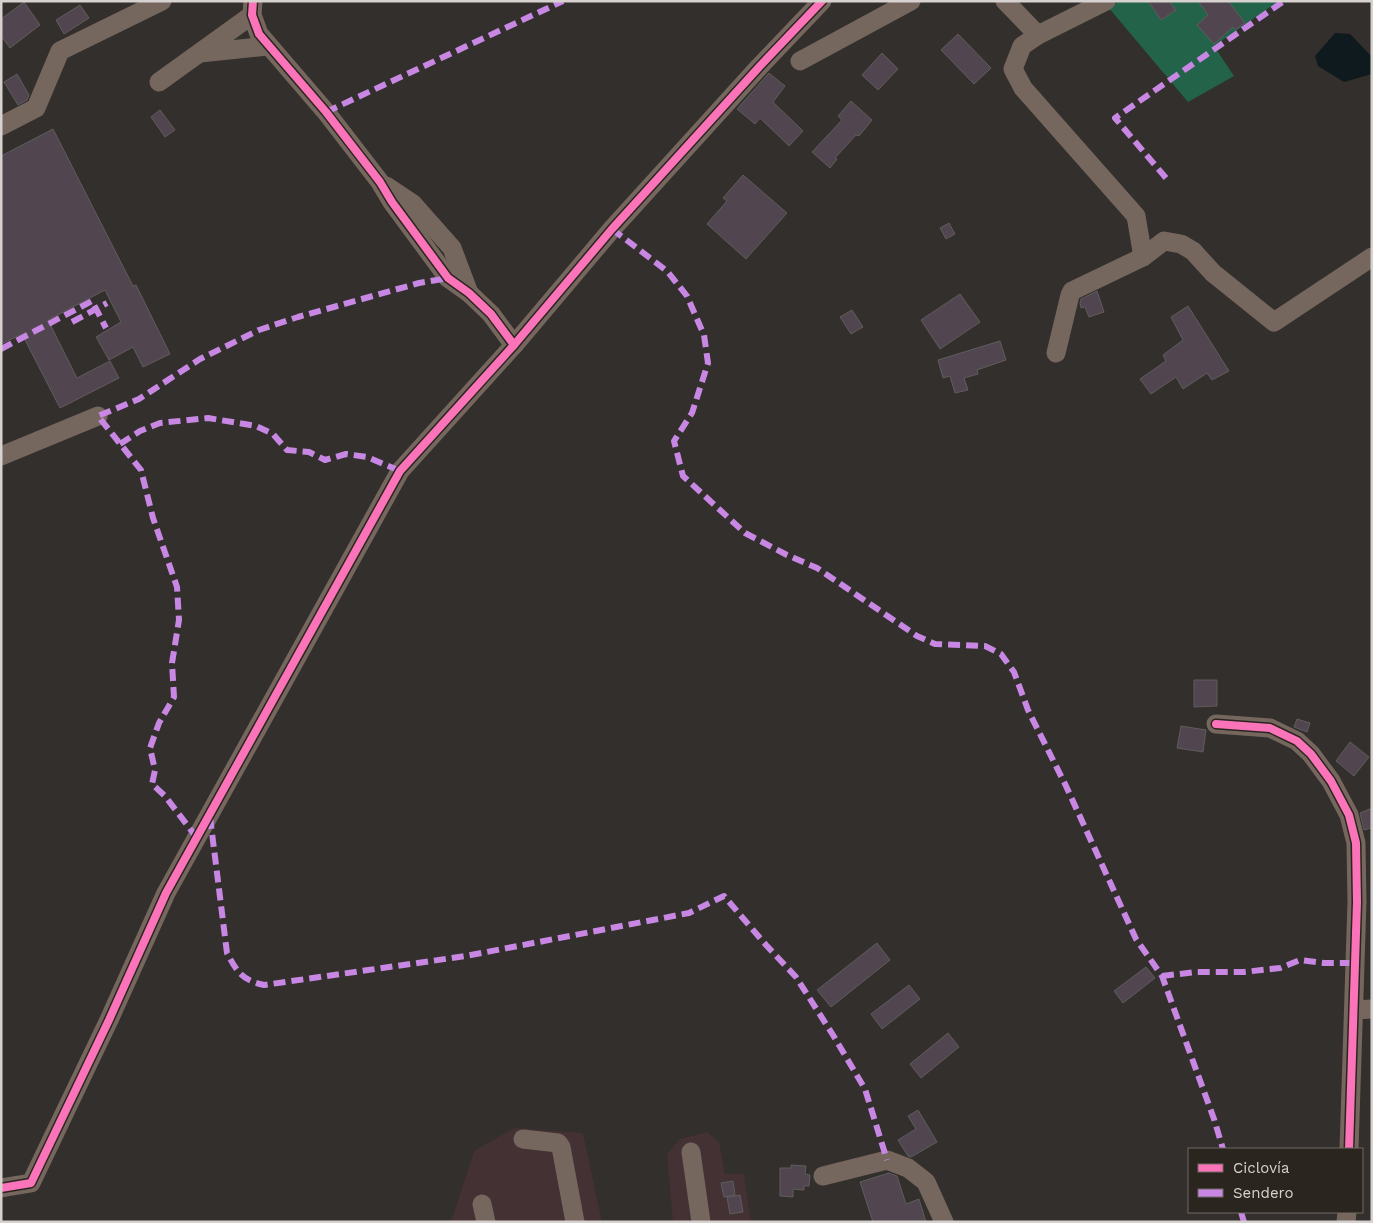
<svg xmlns="http://www.w3.org/2000/svg" width="1373" height="1223" font-family="'Work Sans',sans-serif">
<style>
.industrial{fill:#433134}
.forest{fill:#226349}
.water{fill:#0e1a1e}
.building{fill:#514650;stroke:#5f5d5c}
.lines{fill:none;stroke-linecap:round;stroke-linejoin:round}
.minor{stroke:#76675e;stroke-width:19}
.quiet{stroke:#c787e3;stroke-width:6;stroke-dasharray:12 6;stroke-linecap:butt}
.cycleway-casing{stroke:#2b251f;stroke-width:11}
.cycleway{stroke:#fb73b8;stroke-width:8}
</style>
<rect width="100%" height="100%" fill="#322f2c"/>
<!-- industrial -->
<g class="industrial">
<polygon points="514,1128 583,1133 602,1222 451,1222 474,1151"/>
<polygon points="707,1132 719,1142 725,1174 744,1174 751,1222 673,1222 667,1154 680,1139"/>
</g>
<!-- forest -->
<polygon class="forest" points="1120,1 1279,1 1214,46 1234,76 1188,102 1108,7"/>
<!-- water -->
<polygon class="water" points="1335,33 1350,34 1372,57 1372,74 1344,82 1318,66 1315,56"/>
<!-- building -->
<g class="building">
<polygon points="1148,1 1169,1 1176,10 1161,20"/>
<polygon points="1198,1 1228,1 1245,23 1235,30 1233,27 1214,44 1197,25 1208,15"/>
<polygon points="24,2 40,25 10,48 1,36 1,19"/>
<polygon points="80,5 89,18 64,34 56,20"/>
<polygon points="958,34 991,68 974,84 941,50"/>
<polygon points="882,53 898,69 878,90 862,75"/>
<polygon points="769,73 785,86 773,102 803,131 789,146 760,118 755,124 737,109"/>
<polygon points="17,74 29,95 27,100 18,105 4,82"/>
<polygon points="851,101 872,120 859,136 856,135 835,158 837,159 830,168 812,152 842,120 838,116"/>
<polygon points="160,110 175,130 165,137 151,117"/>
<polygon points="53,129 133,286 136,285 170,354 143,367 133,347 109,360 96,337 121,322 105,290 48,320 77,378 110,361 119,378 60,408 22,334 1,344 1,156"/>
<polygon points="743,175 787,213 746,259 707,224 727,201 723,198"/>
<polygon points="949,223 955,234 946,239 940,228"/>
<polygon points="1097,291 1104,312 1089,317 1085,307 1081,308 1080,303 1081,299"/>
<polygon points="960,294 980,322 940,349 921,320"/>
<polygon points="1188,306 1229,371 1212,380 1207,373 1183,389 1176,377 1151,394 1140,379 1166,361 1163,355 1183,340 1171,317"/>
<polygon points="852,310 863,327 851,334 840,317"/>
<polygon points="1000,341 1006,360 977,370 978,374 964,378 968,390 955,393 950,376 943,378 938,360"/>
<polygon points="1194,680 1217,680 1217,706 1194,707"/>
<polygon points="1297,719 1310,723 1307,732 1294,727"/>
<polygon points="1181,726 1206,730 1203,752 1177,748"/>
<polygon points="1350,742 1369,757 1354,776 1336,761"/>
<polygon points="1372,808 1372,828 1364,830 1360,813"/>
<polygon points="877,943 890,960 831,1007 817,990"/>
<polygon points="1146,967 1155,978 1123,1003 1114,991"/>
<polygon points="909,985 920,999 882,1029 871,1014"/>
<polygon points="948,1033 959,1047 921,1078 910,1064"/>
<polygon points="918,1110 937,1142 911,1157 908,1156 898,1140 916,1129 908,1116"/>
<polygon points="791,1165 806,1166 805,1174 810,1175 809,1186 804,1186 804,1190 793,1189 793,1197 780,1196 780,1168 791,1168"/>
<polygon points="889,1173 897,1176 906,1204 919,1199 926,1222 873,1222 860,1182"/>
<polygon points="733,1181 735,1195 724,1197 721,1183"/>
<polygon points="740,1195 743,1212 730,1214 727,1197"/>
</g>
<g class="lines">
<!-- minor -->
<g class="minor">
<polyline points="253,1 252,15 259,34 326,112 380,182 392,202 448,278 469,293 491,314 514,345"/>
<polyline points="1005,1 1038,35"/>
<polyline points="1106,1 1038,35 1022,46 1013,69 1023,88 1136,216 1143,257"/>
<polyline points="200,53 268,46"/>
<polyline points="800,61 911,1"/>
<polyline points="159,82 252,15"/>
<polyline points="1,126 36,108 60,51 162,1"/>
<polyline points="386,186 413,204 452,248 469,293"/>
<polyline points="1056,353 1070,295 1072,291 1143,257 1164,241 1181,244 1193,251 1213,273 1274,322 1372,257"/>
<polyline points="1,456 98,416"/>
<polyline points="1216,724 1270,728 1297,741 1311,754 1331,781 1349,815 1356,843 1357,902 1349,1149"/>
<polyline points="1354,1010 1372,1009"/>
<polyline points="523,1139 558,1143 561,1147 575,1222"/>
<polyline points="691,1152 701,1222"/>
<polyline points="823,1176 887,1160 908,1168 926,1182 944,1222"/>
<polyline points="1,1188 31,1183 109,1020 166,893 400,471 514,345 612,229 760,66 822,1"/>
<polyline points="482,1204 486,1222"/>
<polyline points="1346,1222 1347,1212"/>
</g>
<!-- quiet -->
<g class="quiet">
<polyline points="326,112 563,1"/>
<polyline points="1166,178 1115,118 1284,1"/>
<polyline points="612,229 667,271 687,296 704,335 708,363 692,413 674,441 683,476 745,533 787,555 817,568 917,636 935,644 985,646 1001,654 1014,672 1028,710 1066,786 1136,939 1162,976 1214,1119 1223,1149"/>
<polyline points="72,322 107,303"/>
<polyline points="1,349 92,301 106,328"/>
<polyline points="120,444 140,431 160,423 208,418 256,426 273,434 287,450 309,452 325,460 346,454 367,457 400,471"/>
<path d="M210,817l17,136c10,19 15,27 37,32l202,-29 223,-43 35,-17 42,49 30,32 37,58 32,54 22,71"/>
<polyline points="197,838 165,796 152,784 155,770 150,748 159,723 174,697 172,663 179,620 177,587 153,518 141,470 98,416 139,399 200,359 259,330 298,317 419,283 448,278"/>
<polyline points="1162,976 1196,972 1244,972 1280,968 1300,960 1324,963 1355,963"/>
<polyline points="1241,1212 1244,1222"/>
</g>
<defs>
<g id="cycleway">
<polyline points="253,1 252,15 259,34 326,112 380,182 392,202 448,278 469,293 491,314 514,345"/>
<polyline points="1216,724 1270,728 1297,741 1311,754 1331,781 1349,815 1356,843 1357,902 1349,1149"/>
<polyline points="1,1188 31,1183 109,1020 166,893 400,471 514,345 612,229 760,66 822,1"/>
</g>
</defs>
<!-- cycleway casing -->
<use href="#cycleway" class="cycleway-casing"/>
<!-- cycleway -->
<use href="#cycleway" class="cycleway"/>
</g>
<!-- border -->
<rect width="1373" height="1223" fill="none" stroke="#d7d2cf" stroke-width="5"/>
<!-- legend -->
<rect x="1188" y="1148" width="175" height="65" fill="#2b251f" stroke="#706a65"/>
<rect x="1198" y="1164" width="25" height="8" fill="#fb73b8" stroke="#706a65"/>
<text x="1233" y="1173" font-size="15" fill="#d7d2cf">Ciclovía</text>
<rect x="1198" y="1189" width="25" height="8" fill="#c787e3" stroke="#706a65"/>
<text x="1233" y="1198" font-size="15" fill="#d7d2cf">Sendero</text>
</svg>
